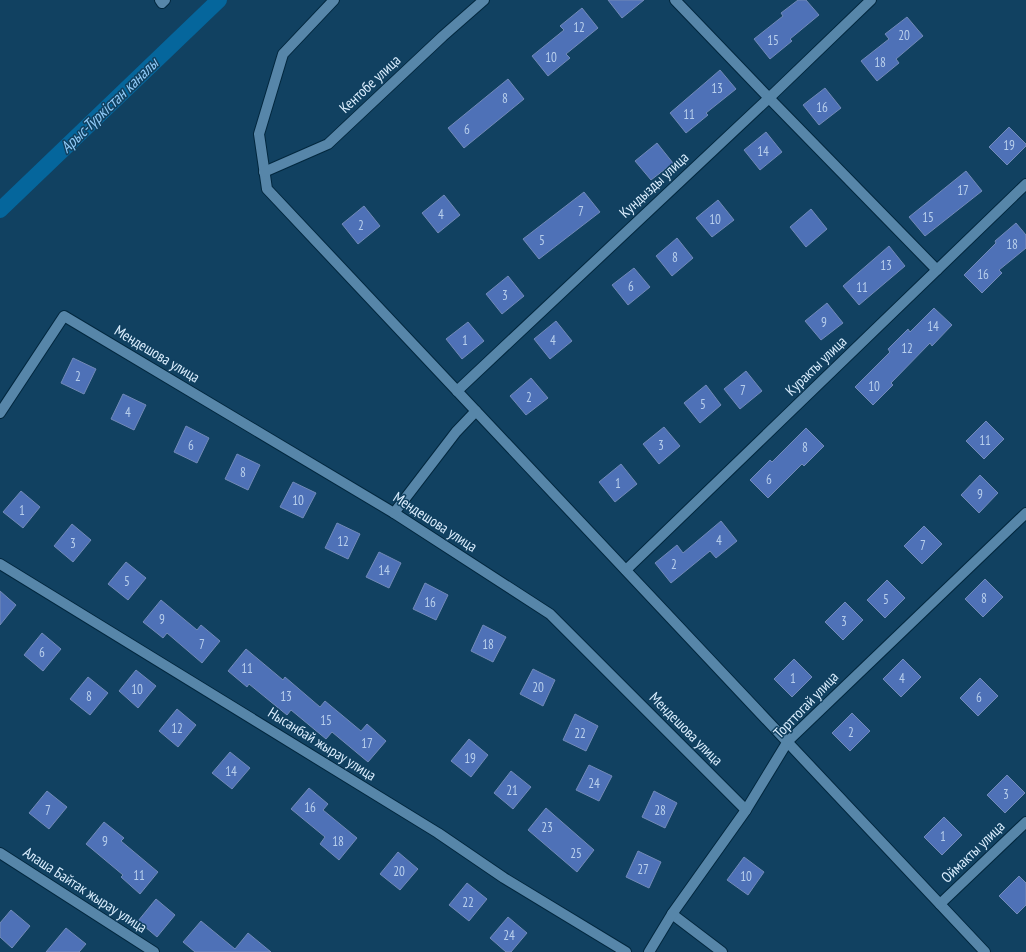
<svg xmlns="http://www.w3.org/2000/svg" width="1026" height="952" font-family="'PT Sans Narrow',sans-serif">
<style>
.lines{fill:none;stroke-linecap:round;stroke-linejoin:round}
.canal{stroke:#05669c;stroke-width:16}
.building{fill:#4e71b7;stroke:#728ab8}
.minor-casing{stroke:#02273e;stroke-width:12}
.minor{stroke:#5786a9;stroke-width:10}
.labels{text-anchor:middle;stroke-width:3;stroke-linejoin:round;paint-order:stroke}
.number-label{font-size:13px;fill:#b8cfec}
.street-label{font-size:15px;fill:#dbeefe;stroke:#114161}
.water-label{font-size:16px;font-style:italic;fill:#90caf7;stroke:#114161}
</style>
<rect width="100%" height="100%" fill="#114161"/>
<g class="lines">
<!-- canal -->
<polyline class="canal" points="0,210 219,0"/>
</g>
<!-- building -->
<g class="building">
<polygon points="608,0 644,0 622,18"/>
<polygon points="798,0 806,0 819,15 790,39 792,41 770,59 754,39 783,16 781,13"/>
<polygon points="582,8 598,28 566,54 570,58 548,76 532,56 564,30 560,26"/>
<polygon points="907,17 923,36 896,59 899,63 877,81 861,61 889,39 885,34"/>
<polygon points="720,70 736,89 706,113 708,115 686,133 670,113"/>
<polygon points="508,79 524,99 464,148 448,128"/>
<polygon points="825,88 841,108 819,125 803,105"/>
<polygon points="1009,127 1026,144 1026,146 1007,165 989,147"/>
<polygon points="766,132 782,152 760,170 744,150"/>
<polygon points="657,143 673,163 651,180 635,161"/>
<polygon points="966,171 982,191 925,236 909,217"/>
<polygon points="584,192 600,212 539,259 523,239"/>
<polygon points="444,195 460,215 438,233 422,213"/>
<polygon points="718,200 734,220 712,237 696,218"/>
<polygon points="364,206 380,226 358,244 342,224"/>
<polygon points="811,209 827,229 806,247 790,227"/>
<polygon points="1016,223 1026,235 1026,248 999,270 1002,273 982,293 964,275 996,243 995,241"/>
<polygon points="677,238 693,258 672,276 656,256"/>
<polygon points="889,246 905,266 859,305 843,286"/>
<polygon points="634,268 650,287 628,305 612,285"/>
<polygon points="508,276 524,296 502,314 486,294"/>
<polygon points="827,303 843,323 821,340 805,321"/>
<polygon points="934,308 952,325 932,346 930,343 891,383 893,385 873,405 855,387 890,352 888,349 908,329 910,332"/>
<polygon points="556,321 572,341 550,359 534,339"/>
<polygon points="468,322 484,341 462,359 446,339"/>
<polygon points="73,358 96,369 84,394 61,383"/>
<polygon points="746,371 762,391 740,409 724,389"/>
<polygon points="531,378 548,398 526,415 510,396"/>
<polygon points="706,385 721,405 700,423 684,403"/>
<polygon points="123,394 146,405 134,430 111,419"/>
<polygon points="986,421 1004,439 984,459 966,441"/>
<polygon points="186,426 209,438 197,463 174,452"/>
<polygon points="664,427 680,446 659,464 643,444"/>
<polygon points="806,428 824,446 804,466 802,464 768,498 750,480 770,460 772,462"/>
<polygon points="237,454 260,465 248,490 225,479"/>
<polygon points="621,464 637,484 615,502 599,482"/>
<polygon points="980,475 998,493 979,513 961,495"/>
<polygon points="293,482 316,493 303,518 280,507"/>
<polygon points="21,491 40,507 23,528 3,512"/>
<polygon points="721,521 737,541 716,558 710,551 671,583 655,563 677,545 683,553"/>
<polygon points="337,523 360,534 348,559 325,548"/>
<polygon points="72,524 91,540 73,562 54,546"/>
<polygon points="924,526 942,544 922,564 904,546"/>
<polygon points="379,552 401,563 389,588 366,577"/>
<polygon points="126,562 146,578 128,600 108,584"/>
<polygon points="985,579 1003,597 983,617 965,599"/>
<polygon points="887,580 905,598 885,618 867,600"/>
<polygon points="425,583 448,595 436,620 413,609"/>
<polygon points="0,591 16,605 0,625"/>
<polygon points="161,600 197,630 201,625 220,641 202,663 167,633 163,638 143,622"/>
<polygon points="845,602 863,620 843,640 825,622"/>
<polygon points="483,625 506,637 493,662 471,651"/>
<polygon points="42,633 61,649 43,671 24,655"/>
<polygon points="246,649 283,680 285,677 320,707 325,701 361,731 367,724 386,741 368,762 332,732 326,739 291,710 287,715 249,684 247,687 228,671"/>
<polygon points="794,659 812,677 792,697 774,679"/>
<polygon points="903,659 921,677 901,697 883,679"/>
<polygon points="533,669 555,680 543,706 520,694"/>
<polygon points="136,670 156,686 138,708 119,691"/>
<polygon points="88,677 108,693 90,715 70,699"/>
<polygon points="980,678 998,696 978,716 960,698"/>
<polygon points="177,709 196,725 178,747 159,731"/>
<polygon points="852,713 870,731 850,751 832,733"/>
<polygon points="575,714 598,726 586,751 563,740"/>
<polygon points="469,739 488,755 471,777 451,761"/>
<polygon points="230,752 250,768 232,789 212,773"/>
<polygon points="589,765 612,776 599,801 576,790"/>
<polygon points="511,771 531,787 513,809 494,793"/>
<polygon points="1007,775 1025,793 1005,813 987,795"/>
<polygon points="309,788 328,804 323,810 357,838 339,860 320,844 325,837 291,809"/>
<polygon points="47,791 67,807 49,829 29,813"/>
<polygon points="654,791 677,803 665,828 642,817"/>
<polygon points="546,808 594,850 577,872 528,830"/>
<polygon points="944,817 962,835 942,855 924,837"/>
<polygon points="104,822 124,838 121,841 158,872 140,894 121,877 123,875 86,844"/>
<polygon points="638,851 661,862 649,888 626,877"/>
<polygon points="398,852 418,869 400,890 380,874"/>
<polygon points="744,857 764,872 748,895 727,880"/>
<polygon points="1019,876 1026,883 1026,905 1017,914 999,896"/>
<polygon points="467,883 487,899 469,921 449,905"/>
<polygon points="156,899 175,915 157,937 138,921"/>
<polygon points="11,910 30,926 12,948 0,937 0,923"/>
<polygon points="508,917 527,933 511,952 506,952 490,938"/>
<polygon points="201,921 235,949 248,933 271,952 195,952 183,942"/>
<polygon points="66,928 86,944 79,952 46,952"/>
</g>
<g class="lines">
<defs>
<g id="minor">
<polyline points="160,0 162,3 165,0"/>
<polyline points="334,0 283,54 259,134 267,189 985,952"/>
<polyline points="675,0 769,98 937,270"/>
<polyline points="264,172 328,144 443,36 484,0"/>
<polyline points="457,391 769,98 871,0"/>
<polyline points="0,413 64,316 394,513 550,614 746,810"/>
<polyline points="394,513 456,432 476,411"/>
<polyline points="0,564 438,833 504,878 626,952"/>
<polyline points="626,570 1026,184"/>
<polyline points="0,853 154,952"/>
<polyline points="940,904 1026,822"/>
<polyline points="672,914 722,952"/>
<polyline points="649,952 672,914 746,810 788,741 1026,513"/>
</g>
</defs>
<!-- minor casing -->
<use href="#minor" class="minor-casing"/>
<!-- minor -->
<use href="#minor" class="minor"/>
</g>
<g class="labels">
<!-- number labels -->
<g class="number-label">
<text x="579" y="32">12</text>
<text x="904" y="40">20</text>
<text x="773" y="45">15</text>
<text x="551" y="62">10</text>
<text x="880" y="67">18</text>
<text x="717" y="93">13</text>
<text x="505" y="103">8</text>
<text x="822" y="112">16</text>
<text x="689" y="119">11</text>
<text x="467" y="134">6</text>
<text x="1009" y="150">19</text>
<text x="763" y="156">14</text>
<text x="963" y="195">17</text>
<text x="581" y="216">7</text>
<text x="441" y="219">4</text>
<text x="928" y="222">15</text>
<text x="715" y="224">10</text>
<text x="361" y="230">2</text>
<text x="542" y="245">5</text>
<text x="1012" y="249">18</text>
<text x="675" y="262">8</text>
<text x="886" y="270">13</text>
<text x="983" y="279">16</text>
<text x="631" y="291">6</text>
<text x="862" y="292">11</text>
<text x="505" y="300">3</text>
<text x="824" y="327">9</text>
<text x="933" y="331">14</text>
<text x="465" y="345">1</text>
<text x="553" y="345">4</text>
<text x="907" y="353">12</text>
<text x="78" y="381">2</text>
<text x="874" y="391">10</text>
<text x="743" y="395">7</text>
<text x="529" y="402">2</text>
<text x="703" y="409">5</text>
<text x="128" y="417">4</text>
<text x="985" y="445">11</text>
<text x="191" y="450">6</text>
<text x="661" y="450">3</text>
<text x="805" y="452">8</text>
<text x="243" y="477">8</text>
<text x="769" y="484">6</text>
<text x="618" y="488">1</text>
<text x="980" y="499">9</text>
<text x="298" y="505">10</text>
<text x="22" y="515">1</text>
<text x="719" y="545">4</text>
<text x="343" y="546">12</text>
<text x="73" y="548">3</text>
<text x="923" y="550">7</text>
<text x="674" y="569">2</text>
<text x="384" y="575">14</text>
<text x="127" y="586">5</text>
<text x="984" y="603">8</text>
<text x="886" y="604">5</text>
<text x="430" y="607">16</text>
<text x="162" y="624">9</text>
<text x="844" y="626">3</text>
<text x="202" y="649">7</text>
<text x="488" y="649">18</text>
<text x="42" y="657">6</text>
<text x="247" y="673">11</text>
<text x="793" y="683">1</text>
<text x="902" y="683">4</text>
<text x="538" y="692">20</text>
<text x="137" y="694">10</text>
<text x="89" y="701">8</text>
<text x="286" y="701">13</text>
<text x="979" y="702">6</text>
<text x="326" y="725">15</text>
<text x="177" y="733">12</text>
<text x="851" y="737">2</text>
<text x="580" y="738">22</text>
<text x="367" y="748">17</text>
<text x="470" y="763">19</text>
<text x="231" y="776">14</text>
<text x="594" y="788">24</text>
<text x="512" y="795">21</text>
<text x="1006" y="799">3</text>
<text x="310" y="812">16</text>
<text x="48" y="815">7</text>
<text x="660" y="815">28</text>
<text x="547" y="832">23</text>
<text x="943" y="841">1</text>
<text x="105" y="846">9</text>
<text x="338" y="846">18</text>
<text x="576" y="858">25</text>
<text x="643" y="874">27</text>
<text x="399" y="876">20</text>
<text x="139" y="880">11</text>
<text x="746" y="881">10</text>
<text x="468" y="907">22</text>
<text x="509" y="940">24</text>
</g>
<!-- street labels -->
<g class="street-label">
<text transform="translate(370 84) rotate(-43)" y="5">Кентобе улица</text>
<text transform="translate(654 185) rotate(-43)" y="5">Кундызды улица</text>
<text transform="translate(157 354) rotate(31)" y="5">Мендешова улица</text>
<text transform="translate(816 366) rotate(-44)" y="5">Куракты улица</text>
<text transform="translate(435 522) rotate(33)" y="5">Мендешова улица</text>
<text transform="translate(806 705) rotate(-46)" y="5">Торттогай улица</text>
<text transform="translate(686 729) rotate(45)" y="5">Мендешова улица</text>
<text transform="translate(322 744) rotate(32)" y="5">Нысанбай жырау улица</text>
<text transform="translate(973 852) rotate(-44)" y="5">Оймакты улица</text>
<text transform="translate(85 890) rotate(33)" y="5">Алаша Байтак жырау улица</text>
</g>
<!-- water labels -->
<g class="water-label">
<text transform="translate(109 105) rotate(-44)" y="6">Арыс-Түркістан каналы</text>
</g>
</g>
</svg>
